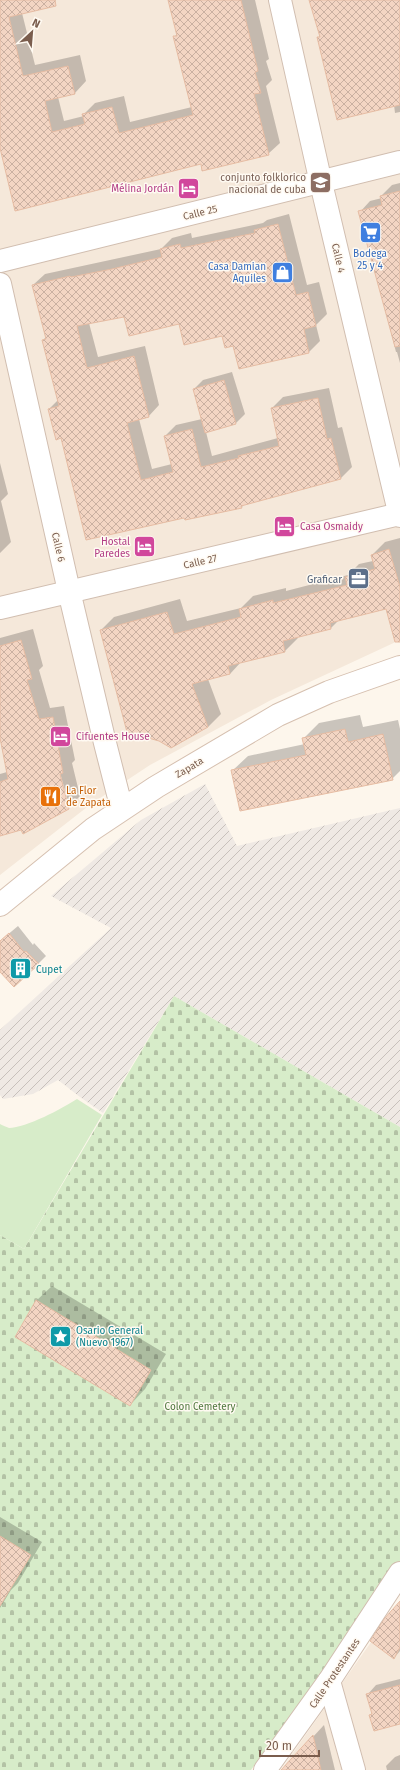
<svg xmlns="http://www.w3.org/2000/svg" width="400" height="1770" font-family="'Fira Sans',sans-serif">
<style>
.residential{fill:#f5e8da}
.industrial{fill:url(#industrial-furrows)}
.green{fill:#d7ecc9}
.cemetery{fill:url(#cemetery-stones)}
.shadow{fill:#0003;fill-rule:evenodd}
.building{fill:url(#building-cross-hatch);stroke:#e6bca3}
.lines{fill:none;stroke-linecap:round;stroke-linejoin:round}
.street-casing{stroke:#d1beb0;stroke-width:24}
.secondary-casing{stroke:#d6c0b0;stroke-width:24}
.street{stroke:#fff;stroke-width:22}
.secondary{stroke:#fff;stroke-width:22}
.labels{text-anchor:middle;stroke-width:3;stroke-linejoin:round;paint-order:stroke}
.education-label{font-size:10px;fill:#785e54;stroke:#fffaf2;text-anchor:end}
.hotel-label{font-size:10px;fill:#b23c85;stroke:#fffaf2;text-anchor:end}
.street-label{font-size:10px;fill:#7a5d4d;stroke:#fffaf2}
.shop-label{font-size:10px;fill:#366cbe;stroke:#fffaf2}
.service-label{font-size:10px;fill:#4e5e75;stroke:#fffaf2;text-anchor:end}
.food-label{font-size:10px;fill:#c56008;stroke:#fffaf2;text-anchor:start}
.culture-label{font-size:10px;fill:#0d838f;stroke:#fffaf2;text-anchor:start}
.park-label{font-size:10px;fill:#527a41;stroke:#fffaf2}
</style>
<defs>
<pattern id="industrial-furrows" width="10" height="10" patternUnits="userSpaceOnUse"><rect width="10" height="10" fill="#efe9e4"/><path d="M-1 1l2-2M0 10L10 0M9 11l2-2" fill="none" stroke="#c7c0bb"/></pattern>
<pattern id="cemetery-stones" width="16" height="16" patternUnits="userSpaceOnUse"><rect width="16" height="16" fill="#d7ecc9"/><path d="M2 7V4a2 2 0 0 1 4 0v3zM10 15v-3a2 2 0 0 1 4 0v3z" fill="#b3c2a5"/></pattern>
<pattern id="building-cross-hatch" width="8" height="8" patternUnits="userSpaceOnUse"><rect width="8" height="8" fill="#f3d5c3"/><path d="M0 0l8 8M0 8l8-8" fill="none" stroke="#cab0a1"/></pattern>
</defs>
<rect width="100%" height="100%" fill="#fdf6ec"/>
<!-- residential -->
<g class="residential">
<polygon points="0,0 400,0 400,640 271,700 150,765 91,804 0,875"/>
<polygon points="400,1601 400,1770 281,1770"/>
</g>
<!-- industrial -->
<polygon class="industrial" points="205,784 237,846 400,808 400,1127 174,996 103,1113 80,1097 58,1080 33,1094 3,1099 0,1095 0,1030 111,928 51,896 141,820"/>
<!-- green -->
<path class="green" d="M77,1099l25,16 -78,134 -24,-14v-111c2,1 6,3 9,4 17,0 54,-20 68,-29z"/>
<!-- cemetery -->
<polygon class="cemetery" points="174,996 400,1127 400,1564 251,1770 0,1770 0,1235 24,1249"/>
<!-- shadow -->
<g class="shadow">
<polygon points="0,0 56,0 50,7 22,13 35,65 80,55 86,81 75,93 58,97 64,121 84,116 84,114 95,103 124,96 130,122 192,107 174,37 177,34 169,0 255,0 269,59 266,61 272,80 266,86 280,143 268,154 202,163 0,144"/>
<polygon points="310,0 400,0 400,112 395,113 394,105 318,38 320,35"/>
<polygon points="400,183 400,363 397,352 396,352 360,212 370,201 382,198 381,196 392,185"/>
<polygon points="289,214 307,285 319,282 327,314 316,325 320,341 309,352 240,368 234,345 222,335 179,323 125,315 89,323 98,357 145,346 159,405 148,417 139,419 152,469 172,464 165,436 176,425 202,419 194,389 203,380 232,372 245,414 236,423 206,432 212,456 278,438 272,408 283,397 329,388 338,428 342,427 352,467 341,478 245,503 242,507 185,516 62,437 49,409 58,400 43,340 46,337 33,285 45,274 161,249 172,238 191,233 192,238 263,223 267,220"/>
<polygon points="0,463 8,494 1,501 11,542 0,553"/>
<polygon points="400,538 400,614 387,608 339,620 331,628 297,636 298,638 285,651 241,662 230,674 208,679 221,714 208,727 101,630 114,617 180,599 187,621 241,608 253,596 286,588 286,591 348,575 359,564 373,561 372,555 385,542"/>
<path d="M33,629l10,37 -4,4 11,38 14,-2 11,54 -3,3 8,33 -12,12 -46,21 -22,6v-61l7,-2 -7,-35v-99zM57,769h2l10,36h-2z"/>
<polygon points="360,715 363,727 398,720 400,729 400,771 392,779 232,771 248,756 305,744 304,738 319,723"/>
<polygon points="18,926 33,945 34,943 46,956 38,964 0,953 0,941"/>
<polygon points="52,1286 166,1354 145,1389 130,1405 36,1301"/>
<polygon points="0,1517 42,1542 18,1583 11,1590 0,1608"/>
<polygon points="400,1604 400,1651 394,1658"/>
<polygon points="400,1679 400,1723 370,1715 373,1712 368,1694 376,1685"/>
<polygon points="324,1725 335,1770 289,1770 288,1764"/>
<polygon points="400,1755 400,1770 387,1770 386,1766 395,1757"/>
</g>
<!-- building -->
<g class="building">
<polygon points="0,0 55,0 56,6 9,17 23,76 68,66 75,94 45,101 52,132 85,124 82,114 112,107 119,133 193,115 173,36 177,36 168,0 241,0 258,71 255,72 261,93 254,94 269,155 202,171 201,164 15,211 0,148"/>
<polygon points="309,0 400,0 400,105 337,120 317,37 320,37"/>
<polygon points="400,191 400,346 395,347 358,211 382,205 380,196"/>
<polygon points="278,224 296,295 308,292 316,326 304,329 309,353 239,369 233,346 225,348 222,336 184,345 179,324 129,336 124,317 77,326 87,368 134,356 149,417 127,423 141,480 173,472 164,436 192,429 201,467 239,458 238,456 279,446 271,408 318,398 327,439 331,438 341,479 241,506 242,508 185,520 184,518 86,540 61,438 56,440 48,409 59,406 42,340 46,339 32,285 70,276 71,277 112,269 162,257 160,249 180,244 181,248 255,233 254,230"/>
<polygon points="224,380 236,424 205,433 193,389"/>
<polygon points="389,549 400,587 400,642 395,642 386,609 330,623 331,629 283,641 285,652 228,666 230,674 192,684 208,727 171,748 159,741 127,732 100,630 167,612 174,634 241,617 239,609 273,600 273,603 347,585 345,577 375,569 371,555"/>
<polygon points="21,640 32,679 27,680 39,719 53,717 63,773 60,774 69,809 23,834 21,830 0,836 0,782 8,779 0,738 0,646"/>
<polygon points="345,729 348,742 383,734 393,780 240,811 231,770 306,755 302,738"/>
<polygon points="9,933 24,952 26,951 39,964 14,987 0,972 0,941"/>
<polygon points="36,1300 151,1370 130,1406 15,1337"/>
<polygon points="0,1536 31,1555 0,1606"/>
<polygon points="400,1601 400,1647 394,1659 370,1641 384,1619"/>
<polygon points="400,1685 400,1724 374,1731 369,1715 372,1714 366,1694"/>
<polygon points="313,1735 321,1770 281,1770"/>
</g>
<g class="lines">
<defs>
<g id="street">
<polyline points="280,0 321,183 400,516"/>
<polyline points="0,261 400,162"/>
<polyline points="0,284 69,591 105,743 118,794 123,807"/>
<polyline points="0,608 400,514"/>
<polyline points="329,1681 354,1770"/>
<polyline points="265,1770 329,1681 400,1573"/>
</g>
<polyline id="secondary" points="0,905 93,829 156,787 278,715 329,692 400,667"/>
</defs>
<!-- street casing -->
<use href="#street" class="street-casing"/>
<!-- secondary casing -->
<use href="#secondary" class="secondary-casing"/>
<!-- street -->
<use href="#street" class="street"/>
<!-- secondary -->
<use href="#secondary" class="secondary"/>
</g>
<!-- icons -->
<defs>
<symbol id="school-square" viewBox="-11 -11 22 22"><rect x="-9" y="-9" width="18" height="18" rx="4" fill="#8d6e63" stroke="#fffaf2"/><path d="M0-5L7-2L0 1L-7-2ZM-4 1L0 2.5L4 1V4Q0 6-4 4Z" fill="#fff"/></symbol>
<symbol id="hotel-square" viewBox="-11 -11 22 22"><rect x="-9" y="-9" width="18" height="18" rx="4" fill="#d1479c" stroke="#fffaf2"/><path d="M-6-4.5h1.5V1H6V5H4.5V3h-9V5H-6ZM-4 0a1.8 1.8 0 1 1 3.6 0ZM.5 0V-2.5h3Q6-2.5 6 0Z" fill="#fff"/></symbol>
<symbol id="supermarket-square" viewBox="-11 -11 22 22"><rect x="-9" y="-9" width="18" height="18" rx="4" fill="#3f7fe0" stroke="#fffaf2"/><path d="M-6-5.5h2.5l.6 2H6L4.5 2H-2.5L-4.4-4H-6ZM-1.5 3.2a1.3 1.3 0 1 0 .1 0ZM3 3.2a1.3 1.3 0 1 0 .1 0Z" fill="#fff"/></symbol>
<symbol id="shop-square" viewBox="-11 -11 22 22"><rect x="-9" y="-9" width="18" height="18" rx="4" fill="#3f7fe0" stroke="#fffaf2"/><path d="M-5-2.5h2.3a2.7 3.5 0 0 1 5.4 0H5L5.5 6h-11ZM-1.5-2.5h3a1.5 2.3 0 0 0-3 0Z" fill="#fff"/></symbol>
<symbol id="office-square" viewBox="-11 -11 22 22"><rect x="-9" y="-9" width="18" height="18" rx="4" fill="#5c6f8a" stroke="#fffaf2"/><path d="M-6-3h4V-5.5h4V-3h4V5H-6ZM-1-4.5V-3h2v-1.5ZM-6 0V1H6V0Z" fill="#fff"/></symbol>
<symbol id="restaurant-square" viewBox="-11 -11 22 22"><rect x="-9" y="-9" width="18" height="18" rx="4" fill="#e8710a" stroke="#fffaf2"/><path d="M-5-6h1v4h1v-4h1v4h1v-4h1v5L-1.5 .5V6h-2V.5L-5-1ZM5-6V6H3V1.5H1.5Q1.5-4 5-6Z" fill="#fff"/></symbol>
<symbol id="building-square" viewBox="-11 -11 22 22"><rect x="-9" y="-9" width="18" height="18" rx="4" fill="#0f9aa8" stroke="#fffaf2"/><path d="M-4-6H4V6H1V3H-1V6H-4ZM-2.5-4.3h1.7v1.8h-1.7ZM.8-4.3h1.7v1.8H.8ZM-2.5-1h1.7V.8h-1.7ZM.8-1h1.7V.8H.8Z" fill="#fff"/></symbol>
<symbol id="sight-square" viewBox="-11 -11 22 22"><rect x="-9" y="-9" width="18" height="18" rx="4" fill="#0f9aa8" stroke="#fffaf2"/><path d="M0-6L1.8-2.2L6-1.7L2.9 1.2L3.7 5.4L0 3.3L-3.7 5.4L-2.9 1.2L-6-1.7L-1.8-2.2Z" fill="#fff"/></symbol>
</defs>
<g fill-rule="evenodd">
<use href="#school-square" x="308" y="170" width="25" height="25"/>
<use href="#hotel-square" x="176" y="176" width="25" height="25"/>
<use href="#supermarket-square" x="358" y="220" width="25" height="25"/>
<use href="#shop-square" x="270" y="260" width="25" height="25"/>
<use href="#hotel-square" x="272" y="514" width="25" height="25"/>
<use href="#hotel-square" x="132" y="534" width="25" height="25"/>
<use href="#office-square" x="346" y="566" width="25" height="25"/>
<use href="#hotel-square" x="48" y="724" width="25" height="25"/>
<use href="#restaurant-square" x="38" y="784" width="25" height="25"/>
<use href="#building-square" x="8" y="956" width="25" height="25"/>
<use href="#sight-square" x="48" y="1324" width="25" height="25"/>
</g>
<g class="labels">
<!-- education labels -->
<g class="education-label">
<text x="306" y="181">conjunto folklorico<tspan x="306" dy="12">nacional de cuba</tspan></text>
</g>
<!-- hotel labels -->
<g class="hotel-label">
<text x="174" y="192">Mélina Jordán</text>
<text x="300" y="530" text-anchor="start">Casa Osmaidy</text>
<text x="130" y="545">Hostal<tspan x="130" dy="12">Paredes</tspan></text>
<text x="76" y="740" text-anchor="start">Cifuentes House</text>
</g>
<!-- street labels -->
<g class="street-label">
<text transform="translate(200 212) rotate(-14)" y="4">Calle 25</text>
<text transform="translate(339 258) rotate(77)" y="4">Calle 4</text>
<text transform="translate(59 547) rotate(77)" y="4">Calle 6</text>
<text transform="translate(200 561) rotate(-13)" y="4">Calle 27</text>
<text transform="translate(189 767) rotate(-31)" y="4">Zapata</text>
<text transform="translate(334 1673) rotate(-56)" y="4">Calle Protestantes</text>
</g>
<!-- shop labels -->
<g class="shop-label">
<text x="370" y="257">Bodega<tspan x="370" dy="12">25 y 4</tspan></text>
<text x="266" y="270" text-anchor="end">Casa Damian<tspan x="266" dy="12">Aquiles</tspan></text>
</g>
<!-- service labels -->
<g class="service-label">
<text x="342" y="583">Graficar</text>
</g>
<!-- food labels -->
<g class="food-label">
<text x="66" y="794">La Flor<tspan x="66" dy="12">de Zapata</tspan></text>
</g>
<!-- culture labels -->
<g class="culture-label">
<text x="36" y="973">Cupet</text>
<text x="76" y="1334">Osario General<tspan x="76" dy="12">(Nuevo 1967)</tspan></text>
</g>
<!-- park labels -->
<g class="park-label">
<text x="200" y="1410">Colon Cemetery</text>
</g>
</g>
<!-- north arrow -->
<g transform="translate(32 32) rotate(26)" stroke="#fffaf2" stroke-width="3" paint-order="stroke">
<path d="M0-3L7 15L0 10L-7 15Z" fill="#7a5d4d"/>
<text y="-6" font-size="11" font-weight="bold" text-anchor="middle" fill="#7a5d4d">N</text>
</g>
<!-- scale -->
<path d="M260 1750v6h59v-6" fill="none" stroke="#7a5d4d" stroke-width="2"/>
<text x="266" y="1750" font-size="12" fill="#7a5d4d" stroke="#fffaf2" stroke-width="3" paint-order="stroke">20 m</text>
</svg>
